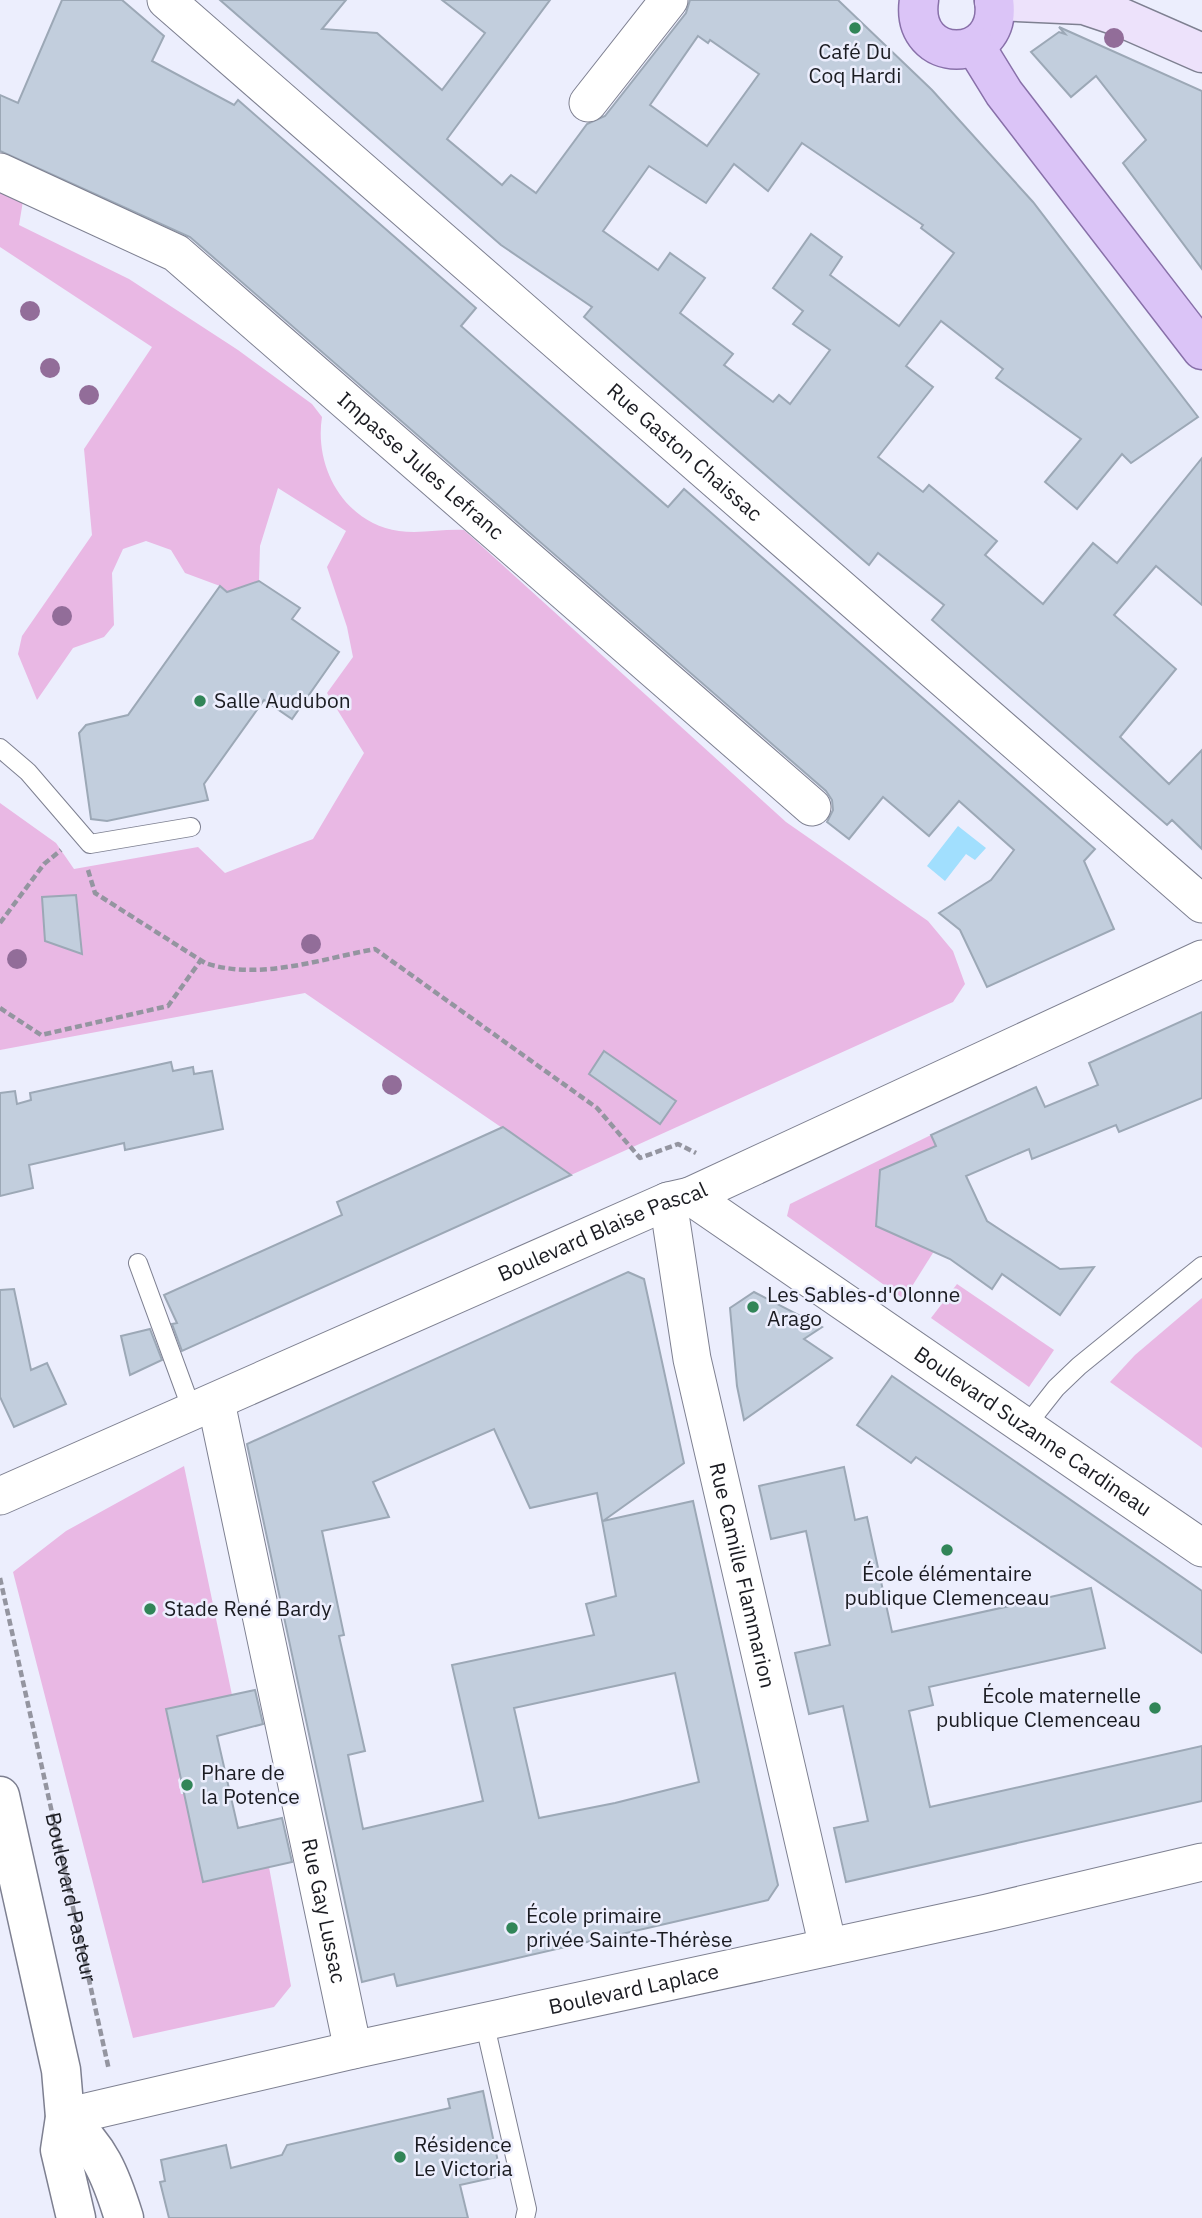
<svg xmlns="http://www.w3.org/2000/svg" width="1202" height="2218" font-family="'IBM Plex Sans',sans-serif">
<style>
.green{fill:#e9b8e4}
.water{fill:#a1dffe}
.building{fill:#c2cedd;stroke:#9ca8b6;stroke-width:2;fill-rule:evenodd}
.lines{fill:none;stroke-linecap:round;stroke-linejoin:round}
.service-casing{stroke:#7e8091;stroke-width:20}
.minor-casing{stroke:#7e8091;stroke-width:39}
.tertiary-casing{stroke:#7e8091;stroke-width:41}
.secondary-casing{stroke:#7e8091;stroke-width:41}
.primary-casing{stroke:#8870a9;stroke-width:41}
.path{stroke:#9495a0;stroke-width:4.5;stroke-dasharray:7 3.5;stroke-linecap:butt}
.service{stroke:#fff;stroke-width:18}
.minor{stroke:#fff;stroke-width:37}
.tertiary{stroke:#fff;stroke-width:38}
.secondary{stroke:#ede2fb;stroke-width:38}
.primary{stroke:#dbc4f7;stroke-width:38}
.tree{fill:#926d99}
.poi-dot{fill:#318558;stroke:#eceefd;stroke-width:2.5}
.labels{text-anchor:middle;stroke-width:5;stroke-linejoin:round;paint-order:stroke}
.poi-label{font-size:21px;fill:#1b1c22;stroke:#eceefd;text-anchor:start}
.street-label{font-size:21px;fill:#1b1c22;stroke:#eceefd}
</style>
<rect width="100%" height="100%" fill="#eceefd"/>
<!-- green -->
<g class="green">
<path d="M0,191l23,10 -4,24 110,54 109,71 74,54 10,13c-8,50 22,106 77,114 21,3 43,-2 65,-1l322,292 142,99 25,30 12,33 -12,18 -382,173 -266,-182 -305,57v-247l56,40 18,26 124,-22 27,26 88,-34 51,-86 -37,-60 26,-36 -6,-30 -20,-60 19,-36 -68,-43 -18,58 -1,35 -10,4 -11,15 -18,-14 -35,-13 -14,-23 -25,-9 -23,8 -11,24 2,52 -10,12 -31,11 -36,52 -19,-46 4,-18 70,-101 -8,-86 68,-102 -152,-100z"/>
<polygon points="931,1135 963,1205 904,1299 787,1216 790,1204"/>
<polygon points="957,1284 1054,1350 1029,1387 931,1318"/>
<polygon points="1202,1298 1202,1448 1110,1382 1135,1355"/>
<polygon points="184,1466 232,1695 178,1780 181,1794 185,1794 269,1867 291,1986 274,2007 133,2038 13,1572 66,1531"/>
</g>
<!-- water -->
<polygon class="water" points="958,826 986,848 975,860 966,854 945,881 927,866"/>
<!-- building -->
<g class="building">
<polygon points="62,0 122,0 164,36 152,61 234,105 238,100 476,308 461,326 512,371 668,507 684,489 1095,849 1084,861 1114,929 987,987 960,930 939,913 991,880 1014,850 959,801 929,836 883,797 849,839 827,822 833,810 832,800 826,791 190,237 0,151 0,95 18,103"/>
<path d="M220,0h126l-24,29 55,4 65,57 43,-57 -43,-33h108l-103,139 55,46 9,-10 25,18 51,-69 18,-8 81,-103 4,-13h148l94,90 101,112 165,215 -67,46 -9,-9 -45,55 -32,-27 36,-43 -85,-61 7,-9 -62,-48 -35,45 27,21 -55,70 45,35 6,-7 68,56 -12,14 58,49 50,-61 24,20 85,-105v147l-46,-39 -42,49 62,54 -56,68 49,47 33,-34v99l-30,-29 -5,5 -235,-205 12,-15 -66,-52 -9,12 -285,-248 8,-10 -91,-62zM698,36l10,7 2,-3 49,34 -52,72 -57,-41zM802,143l121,82 -2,3 33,25 -55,73 -69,-51 12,-18 -31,-23 -38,54 30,23 -10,13 37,26 -40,54 -11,-9 -6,7 -49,-37 9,-11 -53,-41 25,-35 -35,-25 -12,17 -55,-39 46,-65 57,37 28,-39 34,27z"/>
<polygon points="1059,27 1202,91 1202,269 1123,163 1146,140 1096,76 1071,97 1031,52 1059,32 1065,34"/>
<polygon points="259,581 300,608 292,619 339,652 292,719 264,700 204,784 208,800 107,821 91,819 79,733 86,725 128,715 220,586 227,592"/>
<polygon points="76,895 82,954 45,941 42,897"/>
<polygon points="1202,1012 1202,1098 1119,1132 1116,1125 1032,1159 1029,1149 966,1176 987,1221 1060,1269 1094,1267 1060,1315 1002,1274 992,1289 950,1259 876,1226 880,1170 936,1146 931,1135 1036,1087 1045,1107 1098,1085 1089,1063"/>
<polygon points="604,1051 676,1101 660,1124 589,1074"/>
<polygon points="171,1062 173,1071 193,1067 194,1074 212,1071 223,1129 125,1150 124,1143 29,1165 33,1188 0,1196 0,1093 15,1091 17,1104 31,1100 30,1093"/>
<polygon points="503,1127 571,1175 182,1351 172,1324 177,1323 164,1295 342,1215 337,1202"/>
<path d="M628,1272l16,7 40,184 -81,58 90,-20 85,384 -10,15 -51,12 -320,74 -3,-12 -32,8 -115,-538zM494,1429l36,79 67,-15 19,103 -30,8 8,31 -142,30 31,136 -120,28 -15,-74 17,-4 -26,-115 5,-1 -22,-104 67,-14 -16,-35zM675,1673l24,109 -84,21 -76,15 -25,-110z"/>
<polygon points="14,1289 31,1370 47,1363 66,1404 14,1427 0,1397 0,1290"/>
<polygon points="754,1292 822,1327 804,1339 832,1358 744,1420 737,1386 730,1308"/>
<polygon points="150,1329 162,1360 130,1375 121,1336"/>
<polygon points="892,1376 1202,1591 1202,1653 916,1457 911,1463 857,1425"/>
<polygon points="844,1467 855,1520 867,1517 892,1632 1091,1588 1105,1648 929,1687 933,1705 909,1711 930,1807 1202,1746 1202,1801 846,1882 834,1828 868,1821 843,1706 809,1714 795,1653 830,1645 806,1531 771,1539 759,1486"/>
<polygon points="255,1690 263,1724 217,1736 238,1828 282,1818 292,1862 203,1882 166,1709"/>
<polygon points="483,2091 501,2176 460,2185 468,2218 169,2218 160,2182 165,2181 161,2160 226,2145 231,2168 282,2155 287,2145 450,2108 448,2099"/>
</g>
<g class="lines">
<defs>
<g id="service">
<polyline points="0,748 28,772 90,844 191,827"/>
<polyline points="138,1263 193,1413"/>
<polyline points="1026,1426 1056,1388 1079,1366 1202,1266"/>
<polyline points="484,2021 527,2209 525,2218"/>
</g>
<g id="minor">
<path id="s2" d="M166,0l1036,904"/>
<polyline points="588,103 669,0"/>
<path id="s3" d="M0,172l176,81 636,554"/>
<path id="s4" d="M690,1196l512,352"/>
<path id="s5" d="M668,1201l24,158 136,588"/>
<path id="s6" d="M216,1402l137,648"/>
<path id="s7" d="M0,1496l668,-295 22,-5 512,-237"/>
<path id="s8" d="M65,2117l288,-67 634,-137 215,-51"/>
</g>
<g id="tertiary">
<polyline points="0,1796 61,2070 65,2117 60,2150 76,2218"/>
<path d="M65,2117c35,32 45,56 59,101"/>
</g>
<polyline id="secondary" points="994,1 1084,5 1120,17 1202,53"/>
<g id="primary">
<path d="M919,0c-10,66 85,66 75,0"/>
<polyline points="975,46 1004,93 1202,350"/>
</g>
</defs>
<!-- service casing -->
<use href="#service" class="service-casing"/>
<!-- minor casing -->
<use href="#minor" class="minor-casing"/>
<!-- tertiary casing -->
<use href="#tertiary" class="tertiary-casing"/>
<!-- secondary casing -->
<use href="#secondary" class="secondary-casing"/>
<!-- primary casing -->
<use href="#primary" class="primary-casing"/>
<!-- path -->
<g class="path">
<path d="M88,870l7,23 110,70c54,18 116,-4 170,-14l222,159 43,50 38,-14 18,9"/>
<polyline points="0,923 44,864 61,850"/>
<polyline points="0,1008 41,1035 168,1006 201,960"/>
<path id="s1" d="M0,1578l109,492"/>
</g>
<!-- service -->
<use href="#service" class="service"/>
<!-- minor -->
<use href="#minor" class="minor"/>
<!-- tertiary -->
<use href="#tertiary" class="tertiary"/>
<!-- secondary -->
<use href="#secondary" class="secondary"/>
<!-- primary -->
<use href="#primary" class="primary"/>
</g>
<!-- trees -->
<g class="tree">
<circle cx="1114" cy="38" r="10"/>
<circle cx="30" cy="311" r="10"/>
<circle cx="50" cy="368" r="10"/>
<circle cx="89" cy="395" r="10"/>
<circle cx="62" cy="616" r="10"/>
<circle cx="311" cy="944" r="10"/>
<circle cx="17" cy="959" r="10"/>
<circle cx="392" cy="1085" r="10"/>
</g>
<!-- markers -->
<g class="poi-dot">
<circle cx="855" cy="28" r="7"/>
<circle cx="200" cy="701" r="7"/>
<circle cx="753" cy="1307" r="7"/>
<circle cx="947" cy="1550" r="7"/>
<circle cx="150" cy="1609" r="7"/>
<circle cx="1155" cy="1708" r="7"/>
<circle cx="187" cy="1785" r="7"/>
<circle cx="512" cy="1928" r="7"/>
<circle cx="400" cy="2157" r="7"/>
</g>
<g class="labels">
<!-- poi labels -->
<g class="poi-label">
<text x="855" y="59" text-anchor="middle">Café Du<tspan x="855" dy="24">Coq Hardi</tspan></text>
<text x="214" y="708">Salle Audubon</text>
<text x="767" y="1302">Les Sables-d'Olonne<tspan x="767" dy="24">Arago</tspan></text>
<text x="947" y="1581" text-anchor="middle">École élémentaire<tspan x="947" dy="24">publique Clemenceau</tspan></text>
<text x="164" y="1616">Stade René Bardy</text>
<text x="1141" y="1703" text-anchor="end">École maternelle<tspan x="1141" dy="24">publique Clemenceau</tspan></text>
<text x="201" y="1780">Phare de<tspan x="201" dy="24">la Potence</tspan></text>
<text x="526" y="1923">École primaire<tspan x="526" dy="24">privée Sainte-Thérèse</tspan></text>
<text x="414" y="2152">Résidence<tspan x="414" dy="24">Le Victoria</tspan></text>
</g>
<!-- street labels -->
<g class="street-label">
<text dy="7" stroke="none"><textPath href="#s2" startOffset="688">Rue Gaston Chaissac</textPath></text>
<text dy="7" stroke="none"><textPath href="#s3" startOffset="518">Impasse Jules Lefranc</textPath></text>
<text dy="7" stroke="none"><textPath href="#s7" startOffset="658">Boulevard Blaise Pascal</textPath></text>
<text dy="7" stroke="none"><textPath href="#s4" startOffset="416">Boulevard Suzanne Cardineau</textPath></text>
<text dy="7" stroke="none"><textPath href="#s5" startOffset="382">Rue Camille Flammarion</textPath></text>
<text dy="7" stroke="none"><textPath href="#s1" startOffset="327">Boulevard Pasteur</textPath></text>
<text dy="7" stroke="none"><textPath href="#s6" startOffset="520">Rue Gay Lussac</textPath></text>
<text dy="7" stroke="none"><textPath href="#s8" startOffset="583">Boulevard Laplace</textPath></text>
</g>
</g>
</svg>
